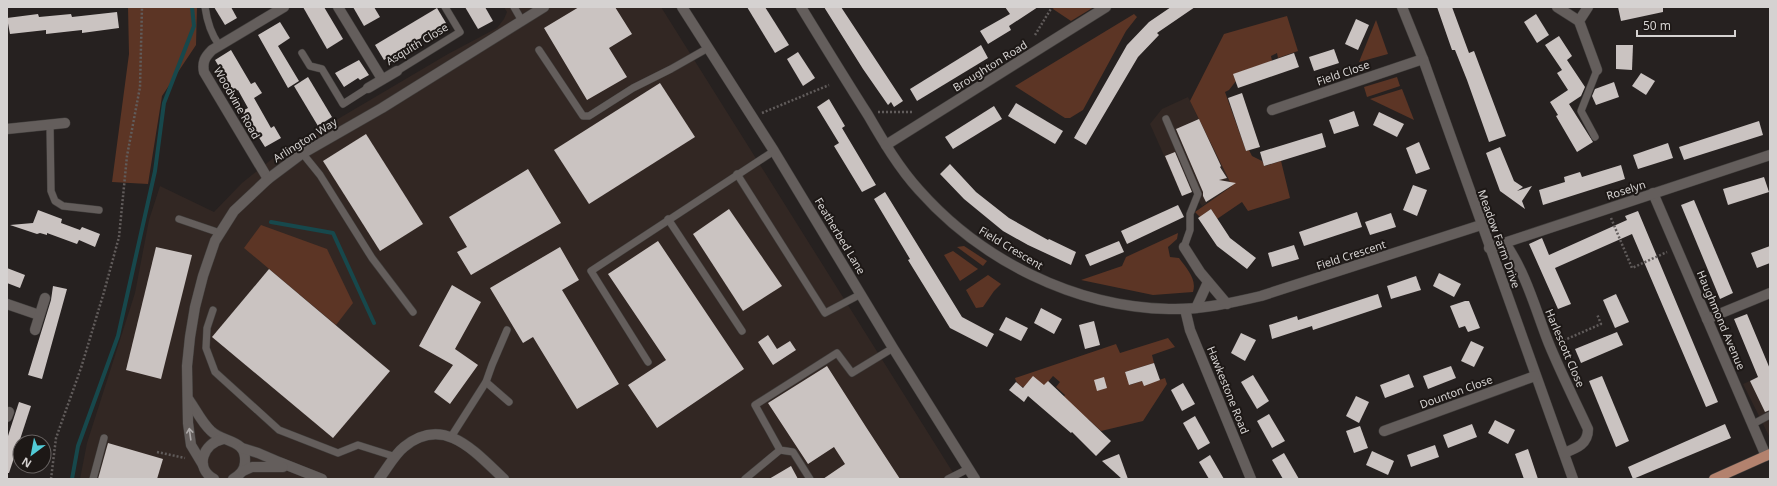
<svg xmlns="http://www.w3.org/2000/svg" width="1777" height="486" font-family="'Noto Sans',sans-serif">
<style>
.built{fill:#322723}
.green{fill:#5c3525}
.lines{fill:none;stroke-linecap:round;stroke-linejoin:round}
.stream{stroke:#17484c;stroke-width:4}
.building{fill:#cac3c1}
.lane-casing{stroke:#423f3d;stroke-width:8}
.street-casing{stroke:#423f3d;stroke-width:11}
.secondary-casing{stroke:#423f3d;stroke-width:11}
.primary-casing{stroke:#423f3d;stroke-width:11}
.path{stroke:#615c5b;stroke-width:2.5;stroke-dasharray:2 2;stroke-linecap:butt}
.lane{stroke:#645e5c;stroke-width:7}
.street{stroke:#645e5c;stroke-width:10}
.secondary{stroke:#645e5c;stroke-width:10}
.primary{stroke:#b3826e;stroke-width:10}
.oneway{stroke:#ada9a8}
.labels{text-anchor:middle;stroke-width:4;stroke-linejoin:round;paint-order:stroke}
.street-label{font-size:11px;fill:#d5d2d1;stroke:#1d1816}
</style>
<rect width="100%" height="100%" fill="#262120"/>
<!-- built -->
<g class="built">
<polygon points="504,7 661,7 957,479 80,479 87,443 135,293 149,220 160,186 214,212 242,183 277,155 448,54 497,28 504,19 507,12"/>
<polygon points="1188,97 1232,186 1202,206 1192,191 1182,196 1150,124 1162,109"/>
<polygon points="1770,372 1770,436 1769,436 1743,384"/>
</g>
<!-- green -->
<g class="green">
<polygon points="128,7 197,7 196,45 162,96 148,184 112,182 129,54"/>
<polygon points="1054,7 1094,7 1071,21 1053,9"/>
<polygon points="1134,14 1137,17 1126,31 1083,110 1070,118 1065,118 1015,86"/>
<polygon points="1287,16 1298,51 1278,58 1277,53 1271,56 1272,61 1234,74 1236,81 1229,90 1225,92 1246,151 1249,150 1252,156 1262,161 1265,166 1281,161 1290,198 1248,211 1242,202 1217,219 1211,209 1200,217 1195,212 1232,186 1190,101 1224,34"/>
<polygon points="1376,20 1388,54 1359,62"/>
<polygon points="1397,77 1400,86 1367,97 1364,87"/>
<polygon points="1402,89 1414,120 1370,99"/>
<polygon points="261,225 327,249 353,303 336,325 244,248"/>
<path d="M1178,233l-1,6 -9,8 2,10 9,1c8,11 18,21 14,34l-40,3 -72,-15 41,-14 4,-9z"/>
<polygon points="964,246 987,261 983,266 957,247"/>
<polygon points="953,251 978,269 960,281 944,255"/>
<polygon points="988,275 1001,284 994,291 983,307 976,308 966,290"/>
<path d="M1168,338l7,9 -23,8 2,8 -29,9 5,13 12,-4 2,4 21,-7 2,6 -24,37 -42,10 -13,-12 -6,6 -23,-22 6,-8 -9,-8 4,-5 -7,-6 -11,13c-11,-1 -24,1 -27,-11l101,-34 4,9z"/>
</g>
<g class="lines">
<!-- stream -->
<g class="stream">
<polyline points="271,222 333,233 374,323"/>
<polyline points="72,479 78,446 118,336 155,171 164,103 194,26 192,7"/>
</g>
</g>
<!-- building -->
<g class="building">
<polygon points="214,7 231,7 237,18 225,25"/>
<polygon points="303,7 324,7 343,39 327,49"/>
<polygon points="353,7 374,7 380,17 364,26"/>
<polygon points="465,7 485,7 493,21 478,29"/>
<polygon points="579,7 615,7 632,34 609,48 627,77 587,100 544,28"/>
<polygon points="747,7 765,7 789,45 775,53"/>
<polygon points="824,7 841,7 903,101 894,107 891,102 888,105 863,69"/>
<polygon points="1005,7 1038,7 1009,26 1011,30 988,44 980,31 1010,14"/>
<polygon points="1171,7 1195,7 1157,33 1159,35 1138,57 1086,145 1074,138 1127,45 1149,22"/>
<polygon points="1437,7 1452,7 1469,53 1474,51 1506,136 1489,142 1467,80 1455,50 1452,50"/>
<polygon points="1618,7 1663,7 1663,12 1621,21"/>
<polygon points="437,8 446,23 384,60 375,45"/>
<polygon points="117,12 119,28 82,33 82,30 46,34 46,30 10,34 7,18 38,14 39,17 71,14 72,17"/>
<polygon points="1536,14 1549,35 1537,43 1524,22"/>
<polygon points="1356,19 1369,25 1358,50 1345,44"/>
<polygon points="280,22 290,38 278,46 299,81 288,88 258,35"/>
<polygon points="1559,36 1572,56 1567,60 1585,87 1581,96 1569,104 1593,142 1577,152 1556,116 1558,115 1550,102 1568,90 1557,73 1562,70 1545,45"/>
<polygon points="981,45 988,58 917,101 910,89"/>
<polygon points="1616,45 1633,45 1632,70 1616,69"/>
<polygon points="1334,49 1339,63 1314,71 1309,57"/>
<polygon points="231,50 251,84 255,82 262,93 254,98 271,128 274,126 281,138 265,147 242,111 248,108 238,90 234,92 215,60"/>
<polygon points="798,52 815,78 803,86 787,59"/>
<polygon points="1294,53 1299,67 1238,88 1233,74"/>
<polygon points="359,60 369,75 360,80 358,78 344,87 335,73"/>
<polygon points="1641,73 1655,81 1646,95 1632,86"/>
<polygon points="308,77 332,117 318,126 294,86"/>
<polygon points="1614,82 1619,97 1596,105 1592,96 1595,89"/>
<polygon points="660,83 695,137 589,204 554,150"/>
<polygon points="1242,93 1260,147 1246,151 1228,98"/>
<polygon points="829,99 845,126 842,128 876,185 862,192 834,146 839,143 817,107"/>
<polygon points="1016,103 1063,131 1055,144 1008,116"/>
<polygon points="994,106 1002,119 953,149 945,137"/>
<polygon points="1354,111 1359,126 1334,134 1329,120"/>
<polygon points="1379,112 1404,124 1397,137 1373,125"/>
<polygon points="1199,119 1221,166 1220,167 1227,178 1219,180 1236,183 1206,202 1203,196 1203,192 1176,129"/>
<polygon points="1759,121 1763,135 1684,160 1679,147"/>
<polygon points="1322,133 1326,147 1264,166 1260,152"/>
<polygon points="366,134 423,224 380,251 323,161"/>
<polygon points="1419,142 1430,169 1416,174 1406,148"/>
<polygon points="1668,143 1673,158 1638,169 1633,155"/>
<polygon points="1500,147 1514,181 1523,187 1517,191 1532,186 1522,201 1525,209 1500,191 1486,153"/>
<polygon points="1175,152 1192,192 1182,196 1165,156"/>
<polygon points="950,164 976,192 1009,218 1048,240 1049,239 1076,252 1071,265 1028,245 1003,231 964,199 940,174"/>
<polygon points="1621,165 1625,179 1543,205 1539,190 1565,182 1564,177 1580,172 1582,177"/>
<polygon points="528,169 561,223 471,275 457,252 467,247 449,217"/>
<polygon points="1764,177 1769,192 1728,205 1723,189"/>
<polygon points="1413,185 1427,190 1417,216 1403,210"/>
<polygon points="885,192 962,317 994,334 987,347 950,328 908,260 910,259 874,199"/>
<polygon points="1694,200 1733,293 1720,299 1681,205"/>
<polygon points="1178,205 1184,217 1127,244 1121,231"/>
<polygon points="729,209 782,286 743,311 693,234"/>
<polygon points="1211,209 1230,238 1256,258 1247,269 1217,246 1198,218"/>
<polygon points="38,210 62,219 61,223 80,230 82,227 100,234 95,247 79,240 77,244 47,233 47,235 40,233 37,234 10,225 33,223"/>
<polygon points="1638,211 1718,402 1706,407 1632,234 1555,268 1571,304 1558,309 1529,244 1542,238 1549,255 1627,220 1625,216"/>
<polygon points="1357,212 1362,227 1304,246 1299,232"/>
<polygon points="1391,213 1396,227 1370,235 1365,222"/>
<polygon points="658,241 744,369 657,428 628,385 666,360 608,274"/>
<polygon points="1119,241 1124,252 1090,266 1085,255"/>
<polygon points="1294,245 1299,259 1272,267 1268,253"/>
<polygon points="1770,246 1770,263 1757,268 1751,253"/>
<polygon points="156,247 192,255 161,379 126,370"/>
<polygon points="560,247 579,280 562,290 619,384 577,409 533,337 523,343 490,288"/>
<polygon points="7,268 25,275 20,288 7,283"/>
<polygon points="269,269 390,371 333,438 212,337"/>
<polygon points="1439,273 1461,284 1454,297 1433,286"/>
<polygon points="1416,276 1421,290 1391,299 1387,286"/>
<polygon points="452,285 481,302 455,349 478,365 450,404 434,392 453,365 419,346"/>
<polygon points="53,286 67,289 42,379 28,375 51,300"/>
<polygon points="1378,294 1382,307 1313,330 1312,326 1272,339 1269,325 1297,316 1298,320"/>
<polygon points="1616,294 1629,322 1615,328 1603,300"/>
<polygon points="1465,301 1469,301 1480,328 1468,332 1465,326 1459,328 1450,306"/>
<polygon points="1041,308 1062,319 1054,334 1034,323"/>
<polygon points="1747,314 1770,369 1770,410 1765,412 1750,381 1758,377 1734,319"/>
<polygon points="1006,317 1028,328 1021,341 999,330"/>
<polygon points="1094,321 1100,345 1085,349 1079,325"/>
<polygon points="1617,332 1623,345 1581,363 1575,349"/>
<polygon points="1241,333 1256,340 1245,361 1231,353"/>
<polygon points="768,335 777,349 790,341 796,350 773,365 758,342"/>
<polygon points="1471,341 1484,347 1474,367 1461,361"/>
<polygon points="1154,363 1160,380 1144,386 1142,381 1129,385 1125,372"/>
<polygon points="827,366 866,427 900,479 823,479 845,464 834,447 808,464 768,403"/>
<polygon points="1451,366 1456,378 1428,389 1423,376"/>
<polygon points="1409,374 1414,387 1385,398 1380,385"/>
<polygon points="1253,375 1269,401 1257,409 1241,382"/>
<polygon points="1033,376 1044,385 1048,381 1111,441 1096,456 1072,432 1071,433 1028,396 1024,402 1009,390 1016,382 1023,388"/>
<polygon points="1602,376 1629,441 1616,447 1589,381"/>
<polygon points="1104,377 1107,388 1097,391 1094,380"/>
<polygon points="1183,383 1195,404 1182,411 1171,390"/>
<polygon points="1356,396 1369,402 1359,423 1346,416"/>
<polygon points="19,402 31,406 9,473 7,473 7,439"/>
<polygon points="1269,414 1285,441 1272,448 1257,421"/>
<polygon points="1195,416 1210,443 1198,450 1183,423"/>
<polygon points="1495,420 1515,430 1508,444 1488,433"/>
<polygon points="1472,424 1477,437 1448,448 1443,435"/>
<polygon points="1725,424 1731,438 1633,479 1628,467"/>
<polygon points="1360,426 1368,448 1354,453 1346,431"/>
<polygon points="108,443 163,459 157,479 98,479"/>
<polygon points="1435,445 1439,457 1411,467 1407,455"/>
<polygon points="1528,449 1538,479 1524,479 1515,454"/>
<polygon points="1372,451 1394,461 1388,475 1366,465"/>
<polygon points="1284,453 1299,479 1283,479 1272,460"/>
<polygon points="1119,454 1128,479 1122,479 1102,461"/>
<polygon points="1210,455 1224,479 1209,479 1199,462"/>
<polygon points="791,466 798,479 769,479"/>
</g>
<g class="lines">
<defs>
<g id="lane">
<path d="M205,7c2,14 6,27 14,38"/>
<polyline points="514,7 522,21"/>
<polyline points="539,50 583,116 589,116 633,88 671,69 708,48"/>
<polyline points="302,53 310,66 322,69 343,104 368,88"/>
<polyline points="397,71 460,32 445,7"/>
<polyline points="1166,119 1198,194 1190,214 1190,230 1184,247"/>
<polyline points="50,125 51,191 55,201 63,206 99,210"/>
<polyline points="1595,137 1581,111 1597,70"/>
<polyline points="303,154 320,175 372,258 413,312"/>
<polyline points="737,174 825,313 861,294"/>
<polyline points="179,219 220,233"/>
<polyline points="668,219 742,331"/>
<polyline points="213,310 207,328 206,348 215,372 279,430 338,453 358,445 396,457"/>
<polyline points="648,362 591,271 774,151"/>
<polyline points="486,382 509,402"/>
<polyline points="1753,424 1770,415"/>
<polyline points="451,437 486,382 492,365 507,330"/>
<polyline points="93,479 104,438"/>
<polyline points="745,479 780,450"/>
<polyline points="810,479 793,452 780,450 755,405 837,353 852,373 893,348"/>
<polyline points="948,479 968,469"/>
</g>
<g id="street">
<polyline points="338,7 382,79"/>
<path d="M801,7c22,36 44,72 67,108 15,26 31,53 51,75 62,70 155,117 250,119 31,1 62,-6 92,-13l220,-71"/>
<polyline points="1402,7 1423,59 1573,479"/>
<polyline points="1557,7 1579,21"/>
<polyline points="1588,7 1579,21 1597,70"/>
<polyline points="368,88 397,71"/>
<polyline points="1272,110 1423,59"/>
<polyline points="7,129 65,123"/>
<polyline points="886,145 1106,7"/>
<path d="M268,179l-64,-107c-2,-10 1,-15 8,-22l72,-43"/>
<polyline points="1653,193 1766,456"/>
<path d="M1505,243c21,30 31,68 44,101 12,29 26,57 39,85 0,15 -11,19 -24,24"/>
<polyline points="1184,247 1200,272 1227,304"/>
<polyline points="1489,248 1770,155"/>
<polyline points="7,304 39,315"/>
<polyline points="1196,308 1208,282"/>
<polyline points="1185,309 1190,330 1251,479"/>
<polyline points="1707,319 1770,293"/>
<polyline points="35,330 45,298"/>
<polyline points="7,417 9,412"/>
<polyline points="1384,431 1535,376"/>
<path d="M379,479c8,-10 15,-24 25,-32 40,-33 71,5 100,32"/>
</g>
<g id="secondary">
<polyline points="682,7 774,151 893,348 975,479"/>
<path d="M189,400c7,10 13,23 22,31 12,12 36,8 34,31 0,7 -5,13 -12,17"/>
<polyline points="242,448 258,453 279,462 322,479"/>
<polyline points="203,465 191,445 188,423 187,366 190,337 195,307 203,276 215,241 234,211 268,179 300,155 382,108 544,7"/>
<polyline points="243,471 252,467 283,467"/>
<path d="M214,479c-20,-11 -11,-36 9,-40"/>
</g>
<polyline id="primary" points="1714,479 1770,454"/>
</defs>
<!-- lane casing -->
<use href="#lane" class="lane-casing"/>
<!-- street casing -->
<use href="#street" class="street-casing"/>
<!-- secondary casing -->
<use href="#secondary" class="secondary-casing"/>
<!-- primary casing -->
<use href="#primary" class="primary-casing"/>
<!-- path -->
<g class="path">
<polyline points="1035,35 1052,7"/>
<polyline points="878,112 912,112"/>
<polyline points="762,113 829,85"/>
<polyline points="1611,218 1632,268 1667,252"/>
<polyline points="1560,342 1601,324 1597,314"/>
<polyline points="157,452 185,458"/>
<polyline points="51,479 56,438 81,368 104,292 119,237 127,156 140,87 142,7"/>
</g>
<!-- lane -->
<use href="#lane" class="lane"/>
<!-- street -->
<use href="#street" class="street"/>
<!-- secondary -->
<use href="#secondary" class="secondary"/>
<!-- primary -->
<use href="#primary" class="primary"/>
</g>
<!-- one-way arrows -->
<defs><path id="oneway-shaft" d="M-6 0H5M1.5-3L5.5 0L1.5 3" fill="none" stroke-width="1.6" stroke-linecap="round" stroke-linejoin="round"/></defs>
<use class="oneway" href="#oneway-shaft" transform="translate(190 434) rotate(-98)"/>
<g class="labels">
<!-- street labels -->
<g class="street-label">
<text transform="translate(417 44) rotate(-31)" y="4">Asquith Close</text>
<text transform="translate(990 66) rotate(-32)" y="4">Broughton Road</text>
<text transform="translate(1343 73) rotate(-19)" y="4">Field Close</text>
<text transform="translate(237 103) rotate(60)" y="4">Woodvine Road</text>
<text transform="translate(305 140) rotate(-32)" y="4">Arlington Way</text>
<text transform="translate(1626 190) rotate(-18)" y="4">Roselyn</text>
<text transform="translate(840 236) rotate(59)" y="4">Featherbed Lane</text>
<text transform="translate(1499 239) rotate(70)" y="4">Meadow Farm Drive</text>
<text transform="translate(1011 248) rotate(31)" y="4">Field Crescent</text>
<text transform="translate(1351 255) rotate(-18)" y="4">Field Crescent</text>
<text transform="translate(1721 320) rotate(67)" y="4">Haughmond Avenue</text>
<text transform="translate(1565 348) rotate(67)" y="4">Harlescott Close</text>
<text transform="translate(1228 390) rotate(68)" y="4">Hawkestone Road</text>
<text transform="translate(1456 392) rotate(-20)" y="4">Dounton Close</text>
</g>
</g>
<!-- border -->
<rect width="1777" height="486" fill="none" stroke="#d5d2d1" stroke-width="16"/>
<!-- north arrow -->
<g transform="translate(32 454) rotate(212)"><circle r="19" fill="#1d1816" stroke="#676261"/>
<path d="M0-3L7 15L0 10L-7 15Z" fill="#52cbd7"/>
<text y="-6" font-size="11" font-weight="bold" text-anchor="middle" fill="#d5d2d1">N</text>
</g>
<!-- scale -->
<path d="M1637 30v6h98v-6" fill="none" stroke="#d5d2d1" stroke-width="2"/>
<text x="1643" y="30" font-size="12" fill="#d5d2d1" stroke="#1d1816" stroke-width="3" paint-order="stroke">50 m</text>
</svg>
